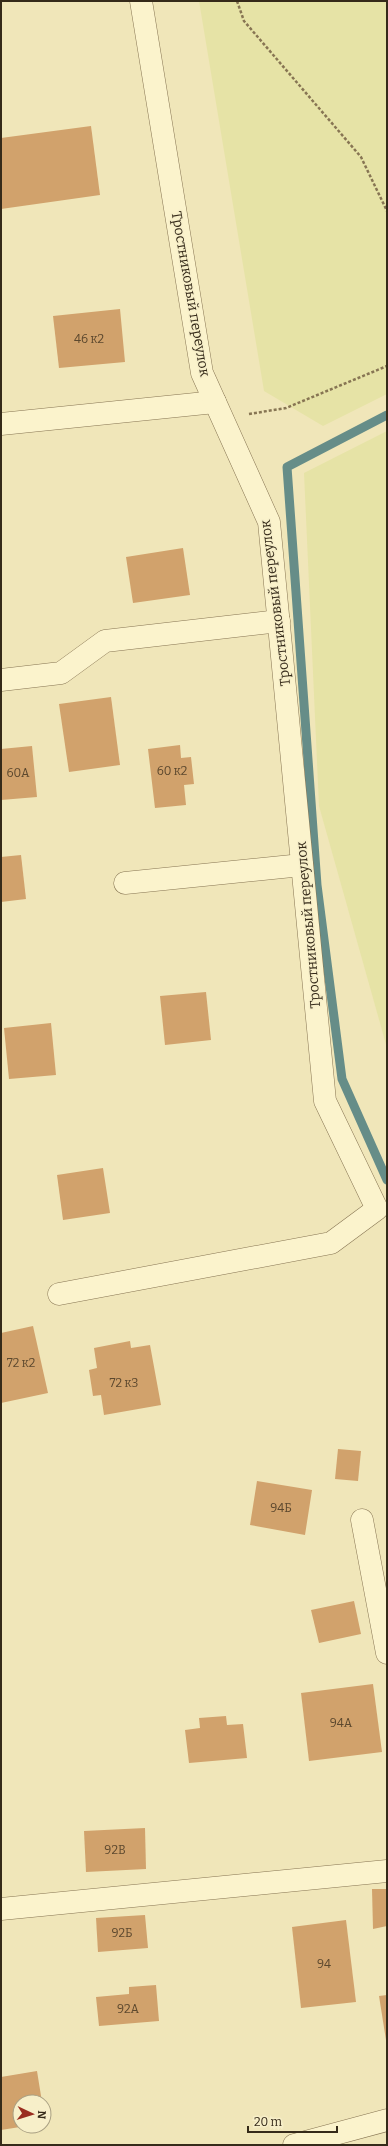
<svg xmlns="http://www.w3.org/2000/svg" width="388" height="2146" font-family="Bitter,serif">
<style>
.farmland{fill:#e6e3a6}
.lines{fill:none;stroke-linecap:round;stroke-linejoin:round}
.stream{stroke:#668d88;stroke-width:9}
.building{fill:#d1a26c}
.minor-casing{stroke:#877553;stroke-width:23}
.path{stroke:#877553;stroke-width:2.5;stroke-dasharray:3 2;stroke-linecap:butt}
.minor{stroke:#fbf3cc;stroke-width:22}
.labels{text-anchor:middle;stroke-width:3;stroke-linejoin:round;paint-order:stroke}
.number-label{font-size:12px;fill:#5c482e}
.street-label{font-size:14px;fill:#352a19;stroke:#f7efc9}
</style>
<rect width="100%" height="100%" fill="#f0e6b9"/>
<!-- farmland -->
<g class="farmland">
<polygon points="199,1 387,1 387,394 323,426 264,391"/>
<polygon points="387,431 387,1048 319,806 304,473"/>
</g>
<g class="lines">
<!-- stream -->
<polyline class="stream" points="387,415 287,467 317,885 342,1079 387,1180"/>
</g>
<!-- building -->
<g class="building">
<polygon points="91,126 100,195 1,209 1,138"/>
<polygon points="120,309 125,362 59,368 53,316"/>
<polygon points="183,548 190,595 133,603 126,557"/>
<polygon points="111,697 120,765 69,772 59,704"/>
<polygon points="180,745 181,758 191,757 194,784 184,785 186,805 155,808 148,749"/>
<polygon points="32,746 37,797 1,800 1,749"/>
<polygon points="21,855 26,899 1,902 1,857"/>
<polygon points="206,992 211,1040 165,1045 160,996"/>
<polygon points="51,1023 56,1075 9,1079 4,1028"/>
<polygon points="103,1168 110,1213 63,1220 57,1175"/>
<polygon points="33,1326 48,1393 1,1403 1,1333"/>
<polygon points="130,1341 131,1348 150,1345 161,1405 104,1415 101,1395 93,1396 89,1370 97,1368 94,1348"/>
<polygon points="338,1449 361,1451 358,1481 335,1479"/>
<polygon points="257,1481 312,1490 305,1535 250,1525"/>
<polygon points="354,1601 361,1634 319,1643 311,1610"/>
<polygon points="373,1684 382,1752 309,1761 301,1693"/>
<polygon points="226,1716 227,1725 243,1724 247,1758 189,1763 185,1730 200,1728 199,1718"/>
<polygon points="145,1828 146,1869 86,1872 84,1831"/>
<polygon points="372,1889 387,1889 387,1926 373,1929"/>
<polygon points="145,1915 148,1948 98,1952 96,1918"/>
<polygon points="346,1920 356,2002 301,2008 292,1927"/>
<polygon points="156,1985 159,2021 99,2026 96,1997 129,1994 129,1987"/>
<polygon points="387,1995 387,2040 386,2040 379,1996"/>
<polygon points="37,2071 42,2102 20,2102 20,2113 18,2114 20,2127 1,2130 1,2077"/>
</g>
<g class="lines">
<defs>
<g id="minor">
<polyline points="1,424 215,402"/>
<polyline points="1,680 61,673 105,641 279,621"/>
<polyline points="125,883 302,865"/>
<polyline points="59,1294 331,1243 377,1209 325,1101 269,522 202,373 141,1"/>
<polyline points="362,1520 387,1653"/>
<polyline points="1,1909 387,1871"/>
<polyline points="294,2145 387,2120"/>
</g>
</defs>
<!-- minor casing -->
<use href="#minor" class="minor-casing"/>
<!-- path -->
<g class="path">
<polyline points="237,1 244,21 361,157 387,211"/>
<polyline points="249,414 286,408 387,366"/>
</g>
<!-- minor -->
<use href="#minor" class="minor"/>
</g>
<g class="labels">
<!-- number labels -->
<g class="number-label">
<text x="89" y="343">46 к2</text>
<text x="172" y="775">60 к2</text>
<text x="18" y="777">60А</text>
<text x="21" y="1367">72 к2</text>
<text x="124" y="1387">72 к3</text>
<text x="281" y="1512">94Б</text>
<text x="341" y="1727">94А</text>
<text x="115" y="1854">92В</text>
<text x="122" y="1937">92Б</text>
<text x="324" y="1968">94</text>
<text x="128" y="2013">92А</text>
</g>
<!-- street labels -->
<g class="street-label">
<text transform="translate(191 294) rotate(80)" y="5">Тростниковый переулок</text>
<text transform="translate(275 603) rotate(-97)" y="5">Тростниковый переулок</text>
<text transform="translate(308 925) rotate(-95)" y="5">Тростниковый переулок</text>
</g>
</g>
<!-- border -->
<rect width="388" height="2146" fill="none" stroke="#352a19" stroke-width="4"/>
<!-- north arrow -->
<g transform="translate(32 2114) rotate(94)"><circle r="19" fill="#f7efc9" stroke="#a9a083"/>
<path d="M0-3L7 15L0 10L-7 15Z" fill="#9a2d1f"/>
<text y="-6" font-size="11" font-weight="bold" text-anchor="middle" fill="#352a19">N</text>
</g>
<!-- scale -->
<path d="M248 2126v6h89v-6" fill="none" stroke="#352a19" stroke-width="2"/>
<text x="254" y="2126" font-size="12" fill="#352a19" stroke="#f7efc9" stroke-width="3" paint-order="stroke">20 m</text>
</svg>
